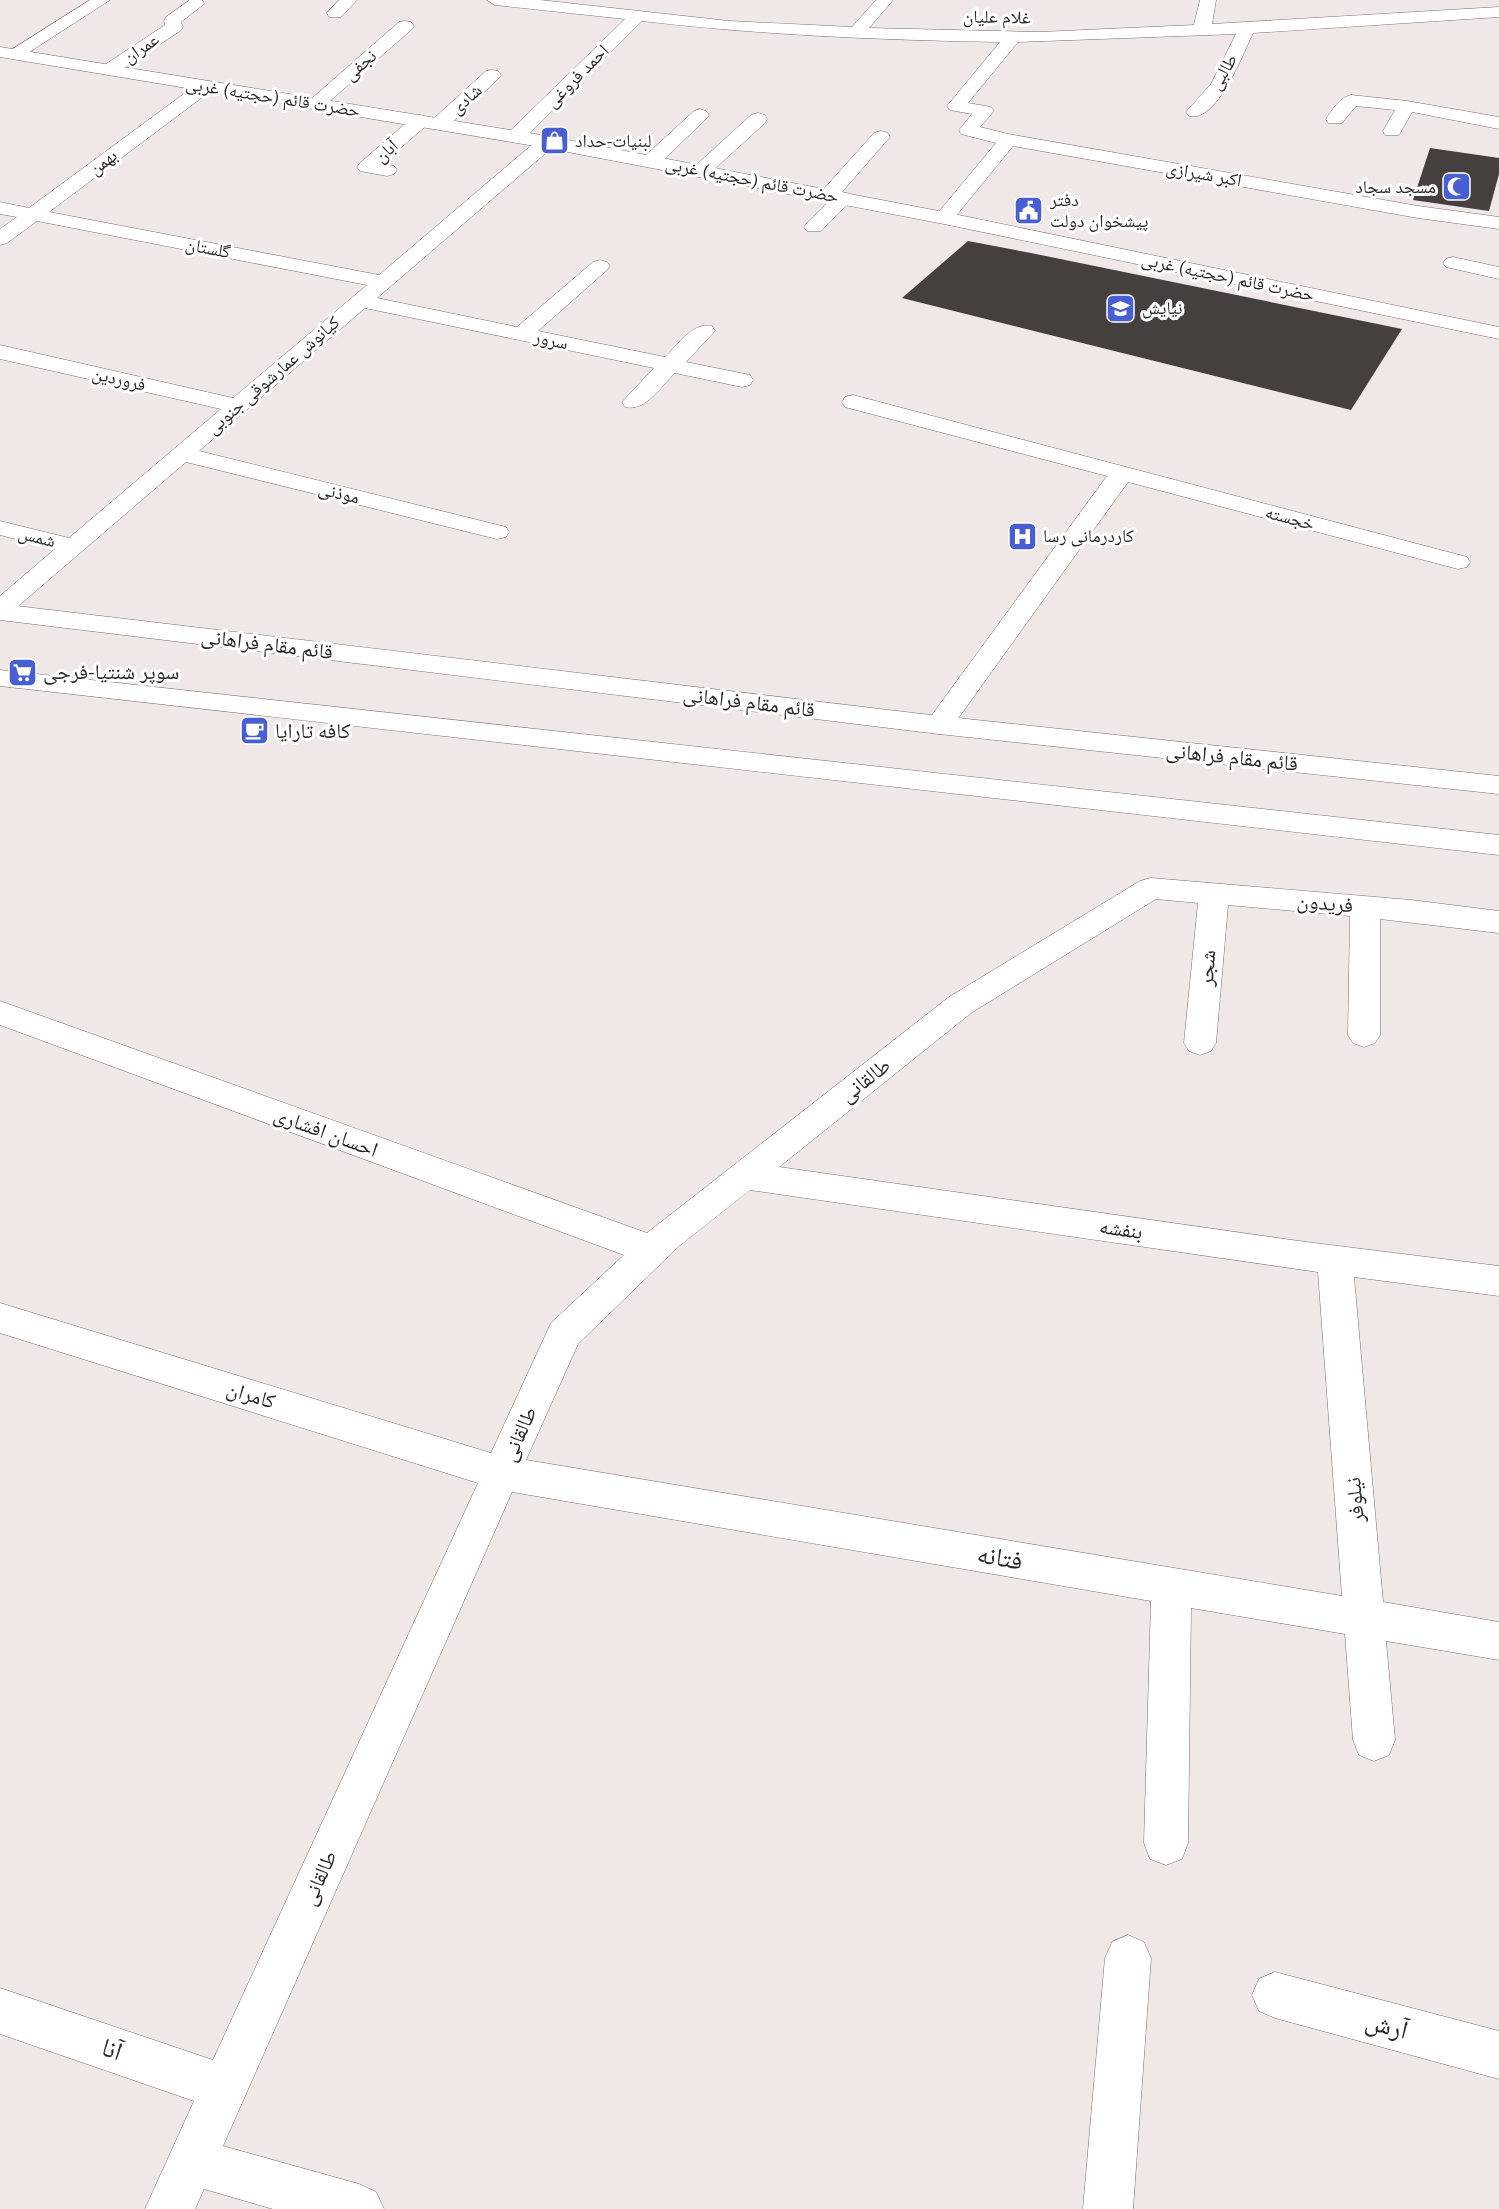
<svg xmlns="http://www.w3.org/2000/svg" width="1499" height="2209" font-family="'Source Serif 4','Noto Naskh Arabic',serif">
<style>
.building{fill:#45403e}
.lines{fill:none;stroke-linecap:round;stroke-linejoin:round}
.minor-casing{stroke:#756f6d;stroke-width:1}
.tertiary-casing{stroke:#756f6d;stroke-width:1}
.secondary-casing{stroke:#756f6d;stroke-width:1}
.minor{fill:#fff;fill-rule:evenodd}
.tertiary{fill:#fff;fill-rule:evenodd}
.secondary{fill:#fff;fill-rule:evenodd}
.labels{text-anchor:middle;stroke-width:6;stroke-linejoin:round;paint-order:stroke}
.far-street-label{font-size:18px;fill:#292726;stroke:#fff}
.far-poi-label{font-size:18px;fill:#292726;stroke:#fff;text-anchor:start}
.street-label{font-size:21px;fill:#292726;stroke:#fff}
.poi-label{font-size:21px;fill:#292726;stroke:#fff;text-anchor:start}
.near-street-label{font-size:26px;fill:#292726;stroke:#fff}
</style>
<rect width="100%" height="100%" fill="#efe8e6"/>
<!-- building -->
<g class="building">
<polygon points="1430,148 1499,158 1499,174 1489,211 1413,200"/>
<polygon points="968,241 1031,253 1402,329 1351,410 902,298"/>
</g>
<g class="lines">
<defs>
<g id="minor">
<polygon points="90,0 110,0 20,58 8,58 5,54"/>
<polygon points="190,0 202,0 204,4 181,22 183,27 180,31 115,74 103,74 100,70 103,66 165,25 164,21 166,17"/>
<polygon points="339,0 357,0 341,17 329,17 327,13"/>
<path d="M487,0h53l189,21 123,6 24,-27h17l-24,28 171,4 154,-7 6,-25h16l-4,24 287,-17v10l-246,16c-10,21 -36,90 -64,83l-3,-4 25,-28 25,-50 -218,8 -50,61 23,4 3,4 -14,16 28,7 410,72 81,11v12l-81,-11 -405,-72 -62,76h-14l-3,-4 3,-4 59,-71 -35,-9 -2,-4 13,-16 -22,-4 -3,-4 53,-64c-120,-2 -239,-7 -358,-21l-119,119h-14l-2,-4 2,-4 116,-113 -130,-14z"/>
<polygon points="405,21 411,22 414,26 411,30 322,108 310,108 307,104 310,100 399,22"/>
<polygon points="492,70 498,71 501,75 498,79 446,128 432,128 430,124 432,120 486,71"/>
<path d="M206,81l6,1 3,4 -3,4 -163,122 330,63 161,-137h14l2,4 -2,4 -177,152 140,29 76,-65 7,-2 7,2 3,4 -3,4 -69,61 127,26c13,-12 27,-35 47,-31l3,5 -29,31 64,13 3,5 -3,5 -8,2 -67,-14c-14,13 -29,39 -50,34l-3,-5 32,-34 -289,-60 -166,143 307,76 3,5 -3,5 -9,2 -311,-77 -177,152 -9,3v-21l55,-47 -55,-14v-14l69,17 152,-129 -221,-50v-14l233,53 134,-113 -330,-64 -30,22 -7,2v-16l17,-12 -17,-3v-12l29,6 171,-126z"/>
<path d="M1351,95l56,6 92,16v12l-87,-17 -13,23h-14l-2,-4 12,-21 -39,-4 -14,17h-14l-2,-4c6,-9 14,-22 25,-24z"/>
<polygon points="700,109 706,111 709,115 706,119 658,165 644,165 641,161 644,157 694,111"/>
<polygon points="758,113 765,115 767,119 765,123 708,175 694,175 691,171 694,167 751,115"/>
<polygon points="420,115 427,117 429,121 427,125 382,164 394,166 397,170 394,174 387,176 360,171 357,167 360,163 413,117"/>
<polygon points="881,131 888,133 890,137 842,192 850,194 853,198 850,202 821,231 807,231 804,227 807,223 829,201 822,199 819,195 822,191 874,133"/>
<polygon points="1453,257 1499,267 1499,279 1446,267 1443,263 1446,259"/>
<polygon points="853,395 1467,557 1470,562 1467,567 1458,569 1128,482 949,731 939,734 929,731 925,725 929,719 1107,476 845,407 842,402 845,397"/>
<path d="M1151,878l260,22 88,11v22l-119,-14v116l-5,8 -11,4 -11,-4 -5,-8 2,-119 -122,-11 -12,138 -5,8 -11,4 -11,-4 -5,-8 14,-140 -42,-4 -185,114 -192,154 527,75 193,24v30l-145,-19 29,325 116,20v38l-113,-19 9,99 -6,15 -15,6 -15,-6 -6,-15 -8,-106 -154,-26 -3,235 -6,16 -16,6 -16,-6 -6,-16 7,-242 -639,-109 -289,654 136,38 17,8 8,17h-111l-69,-20 -9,20h-50l49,-108 -194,-67v-46l213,72 265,-577 -478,-150v-30l491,150 60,-130 73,-68 -624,-230v-24l647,232 302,-236 191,-116zM750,1190l568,82 24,324 -816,-136 52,-116 100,-97z"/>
<polygon points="1128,1935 1144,1942 1151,1958 1133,2209 1083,2209 1105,1958 1112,1942"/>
<polygon points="1275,1972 1499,2031 1499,2079 1275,2018 1259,2011 1252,1995 1259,1979"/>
</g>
<polygon id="tertiary" points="0,47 547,136 944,212 1499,327 1499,339 944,224 547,148 0,57"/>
<g id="secondary">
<polygon points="0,604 939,716 1499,776 1499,794 939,734 0,620"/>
<polygon points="0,670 1499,835 1499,855 0,686"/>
</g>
</defs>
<!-- minor casing -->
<use href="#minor" class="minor-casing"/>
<!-- tertiary casing -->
<use href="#tertiary" class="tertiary-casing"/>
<!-- secondary casing -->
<use href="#secondary" class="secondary-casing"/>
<!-- minor -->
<use href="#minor" class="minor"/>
<!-- tertiary -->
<use href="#tertiary" class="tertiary"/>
<!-- secondary -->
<use href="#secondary" class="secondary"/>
</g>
<!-- icons -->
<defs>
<symbol id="shop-square" viewBox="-11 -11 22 22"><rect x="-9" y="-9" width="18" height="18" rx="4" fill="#485fd3" stroke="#fff"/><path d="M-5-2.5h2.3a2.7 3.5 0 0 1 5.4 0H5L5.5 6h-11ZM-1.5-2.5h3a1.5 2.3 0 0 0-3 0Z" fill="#fff"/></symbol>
<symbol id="mosque-square" viewBox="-11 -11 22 22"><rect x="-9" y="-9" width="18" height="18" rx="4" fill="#485fd3" stroke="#fff"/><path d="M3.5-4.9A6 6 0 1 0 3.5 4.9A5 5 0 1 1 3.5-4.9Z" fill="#fff"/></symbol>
<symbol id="civic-square" viewBox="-11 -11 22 22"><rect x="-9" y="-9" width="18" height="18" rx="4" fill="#485fd3" stroke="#fff"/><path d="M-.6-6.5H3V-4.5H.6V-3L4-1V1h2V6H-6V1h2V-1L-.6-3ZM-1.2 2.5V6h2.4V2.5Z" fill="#fff"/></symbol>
<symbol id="school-square" viewBox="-11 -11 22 22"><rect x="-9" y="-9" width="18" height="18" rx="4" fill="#485fd3" stroke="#fff"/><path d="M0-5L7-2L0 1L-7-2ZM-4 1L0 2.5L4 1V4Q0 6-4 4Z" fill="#fff"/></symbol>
<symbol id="hospital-square" viewBox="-11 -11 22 22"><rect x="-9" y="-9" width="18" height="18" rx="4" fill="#485fd3" stroke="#fff"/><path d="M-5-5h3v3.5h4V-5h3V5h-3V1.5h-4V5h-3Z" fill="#fff"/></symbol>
<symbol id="supermarket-square" viewBox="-11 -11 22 22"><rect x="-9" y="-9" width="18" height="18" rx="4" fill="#485fd3" stroke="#fff"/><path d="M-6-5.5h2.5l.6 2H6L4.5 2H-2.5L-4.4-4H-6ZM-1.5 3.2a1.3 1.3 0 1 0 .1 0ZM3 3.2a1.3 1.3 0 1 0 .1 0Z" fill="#fff"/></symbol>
<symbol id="cafe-square" viewBox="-11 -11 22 22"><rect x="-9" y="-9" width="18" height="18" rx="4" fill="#485fd3" stroke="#fff"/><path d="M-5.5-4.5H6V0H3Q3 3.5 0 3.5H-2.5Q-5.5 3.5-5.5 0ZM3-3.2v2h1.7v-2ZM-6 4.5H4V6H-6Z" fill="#fff"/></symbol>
</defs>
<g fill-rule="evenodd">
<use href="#shop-square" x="538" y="124" width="33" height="33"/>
<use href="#mosque-square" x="1440" y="170" width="33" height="33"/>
<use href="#civic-square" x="1012" y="194" width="33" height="33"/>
<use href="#school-square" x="1104" y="292" width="33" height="33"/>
<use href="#hospital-square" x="1006" y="520" width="33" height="33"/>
<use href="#supermarket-square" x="6" y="656" width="33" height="33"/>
<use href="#cafe-square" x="238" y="714" width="33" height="33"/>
</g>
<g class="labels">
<!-- far-street labels -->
<g class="far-street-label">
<text transform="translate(997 17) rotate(1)" y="6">غلام علیان</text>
<text transform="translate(141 48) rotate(-34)" y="6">عمران</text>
<text transform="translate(360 65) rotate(-41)" y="6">نجفی</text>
<text transform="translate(1223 72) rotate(-60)" y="6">طالبی</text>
<text transform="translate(577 76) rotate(-45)" y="6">احمد فروغی</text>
<text transform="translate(273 97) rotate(9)" y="6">حضرت قائم (حجتیه) غربی</text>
<text transform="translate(466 99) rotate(-42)" y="6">شادی</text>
<text transform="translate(386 151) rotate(-42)" y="6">آبان</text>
<text transform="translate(103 162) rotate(-37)" y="6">بهمن</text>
<text transform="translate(1204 174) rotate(10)" y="6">اکبر شیرازی</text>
<text transform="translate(752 180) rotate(11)" y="6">حضرت قائم (حجتیه) غربی</text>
<text transform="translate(208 248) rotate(11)" y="6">گلستان</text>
<text transform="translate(1228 277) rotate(12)" y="6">حضرت قائم (حجتیه) غربی</text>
<text transform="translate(551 340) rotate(12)" y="6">سرور</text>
<text transform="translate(273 375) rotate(-41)" y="6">کیانوش عمارشوقی جنوبی</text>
<text transform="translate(119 379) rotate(13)" y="6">فروردین</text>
<text transform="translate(339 493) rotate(14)" y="6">موذنی</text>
<text transform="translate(1290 518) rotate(15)" y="6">خجسته</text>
<text transform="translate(37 537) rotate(14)" y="6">شمس</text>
</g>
<!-- far-poi labels -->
<g class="far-poi-label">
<text x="575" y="147">لبنیات-حداد</text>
<text x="1436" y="193" text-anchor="end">مسجد سجاد</text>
<text x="1050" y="206">دفتر<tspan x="1050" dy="21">پیشخوان دولت</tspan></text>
<text x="1142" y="314">نیایش</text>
<text x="1043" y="542">کاردرمانی رسا</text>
</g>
<!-- street labels -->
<g class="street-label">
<text transform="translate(267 644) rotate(7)" y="7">قائم مقام فراهانی</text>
<text transform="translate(749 702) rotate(7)" y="7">قائم مقام فراهانی</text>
<text transform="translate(1232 757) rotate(6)" y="7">قائم مقام فراهانی</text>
<text transform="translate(1325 903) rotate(5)" y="7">فریدون</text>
<text transform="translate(1207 968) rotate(-85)" y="7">شجر</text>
<text transform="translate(865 1080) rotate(-38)" y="7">طالقانی</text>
<text transform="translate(326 1132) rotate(20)" y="7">احسان افشاری</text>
<text transform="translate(1121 1229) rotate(8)" y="7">بنفشه</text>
<text transform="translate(251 1395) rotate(17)" y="7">کامران</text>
<text transform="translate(519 1434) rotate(-66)" y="7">طالقانی</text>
<text transform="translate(1355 1500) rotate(-95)" y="7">نیلوفر</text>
<text transform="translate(319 1878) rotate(-66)" y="7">طالقانی</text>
</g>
<!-- poi labels -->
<g class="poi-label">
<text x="43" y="679">سوپر شنتیا-فرجی</text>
<text x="275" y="738">کافه تارایا</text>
</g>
<!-- near-street labels -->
<g class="near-street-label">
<text transform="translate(1000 1557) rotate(10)" y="9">فتانه</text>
<text transform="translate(1387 2025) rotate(15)" y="9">آرش</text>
<text transform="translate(112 2049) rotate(19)" y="9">آنا</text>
</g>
</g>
</svg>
